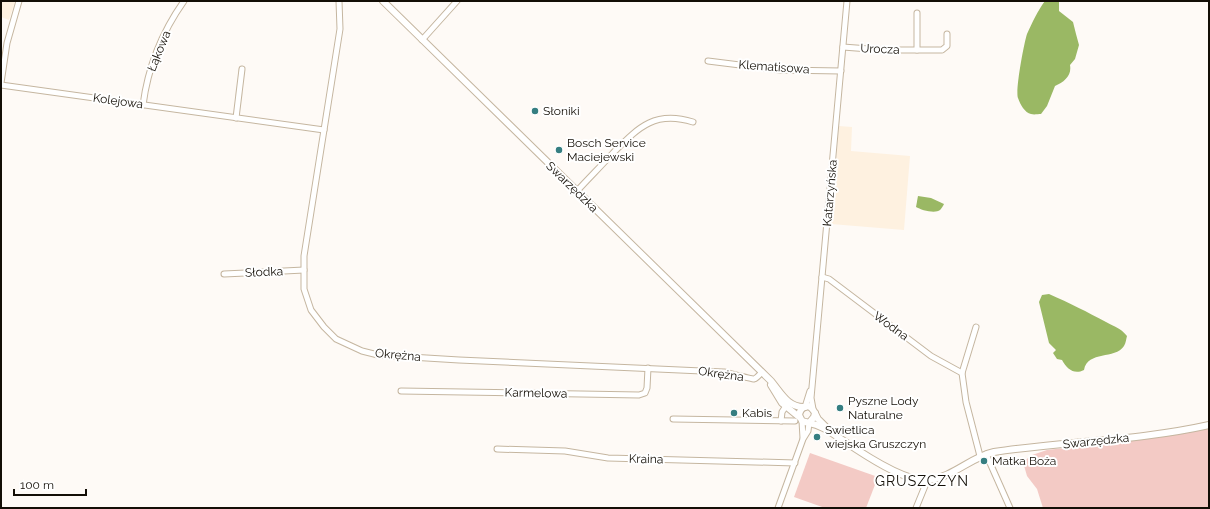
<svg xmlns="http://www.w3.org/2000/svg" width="1210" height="509" font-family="Raleway,sans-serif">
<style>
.built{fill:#fef1e0}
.green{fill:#f3cac5}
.water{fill:#9ab864}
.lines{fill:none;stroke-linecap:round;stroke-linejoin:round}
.minor-casing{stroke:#c5b6a0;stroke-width:7}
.tertiary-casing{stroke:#c5b6a0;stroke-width:8}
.minor{stroke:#fff;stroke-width:5}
.tertiary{stroke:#fff;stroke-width:6}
.poi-dot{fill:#357e81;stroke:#fff;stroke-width:1.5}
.labels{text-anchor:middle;stroke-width:4;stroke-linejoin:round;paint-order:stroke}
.street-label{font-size:12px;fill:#130e06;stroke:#fff}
.poi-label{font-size:12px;fill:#130e06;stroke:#fff;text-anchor:start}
.quarter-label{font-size:14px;letter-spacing:1px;fill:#130e06;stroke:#fff}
</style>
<rect width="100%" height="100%" fill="#fefaf6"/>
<!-- built -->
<g class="built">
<polygon points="1,1 15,1 9,20 1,17"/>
<polygon points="839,126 852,127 851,151 910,156 904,230 831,224"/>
</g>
<!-- green -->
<g class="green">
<polygon points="1209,428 1209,508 1043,508 1037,489 1027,476 1023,462 1032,455 1047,450 1161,437"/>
<polygon points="810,453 878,477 866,508 825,508 794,497"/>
</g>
<!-- water -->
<g class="water">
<path d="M1045,1h14v10l14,11 3,12 3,11 -4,14 -5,6c2,11 -6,17 -15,21l-8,20 -6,8c-3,0 -7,1 -10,0 -6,-1 -11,-10 -13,-16 -3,-7 6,-55 9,-64 5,-11 11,-24 18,-33z"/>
<path d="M918,196l13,2 13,6c-1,2 -3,5 -4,6 -5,4 -19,0 -24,-3z"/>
<path d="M1049,294c21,9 38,18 57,28 11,6 13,5 21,14 -1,3 -1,7 -3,10 -9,14 -36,4 -40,24 -10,5 -17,-1 -22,-10l-5,-1 -4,-6 3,-3 -7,-7 -10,-41 3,-7z"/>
</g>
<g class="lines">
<defs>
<g id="minor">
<path d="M339,1l1,28 -36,227v33l7,21 13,17 12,12 26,12 16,4 81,5 265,12c5,1 27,7 30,7 3,-1 5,-4 8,-7"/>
<polyline points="422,40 457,1"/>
<polyline points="843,47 882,50 942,50 947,46 947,34"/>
<polyline points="917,50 917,13"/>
<polyline points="708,61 780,70 841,71"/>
<polyline points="1,83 7,43 19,1"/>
<polyline points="1,85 324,130"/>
<path d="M143,105c5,-38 19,-73 41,-104"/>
<polyline points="236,118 242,69"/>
<path d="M577,191c12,-13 24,-25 36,-38 25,-25 41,-43 80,-31"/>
<polyline points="224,274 304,270"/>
<polyline points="822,277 829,279 931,356 962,373"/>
<polyline points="976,327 962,373 966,402 980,456"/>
<polyline points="401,391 639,395 645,393 647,388 648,368"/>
<polyline points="805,407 810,391"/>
<polyline points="813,409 811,398 847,1"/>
<polyline points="673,419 795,421"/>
<polyline points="781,421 782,412 788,403"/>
<polyline points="802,421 803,438"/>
<polyline points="497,449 565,451 608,458 795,463"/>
<polyline points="986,454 1010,508"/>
<polyline points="778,508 803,439 808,431 809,423"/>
<polyline points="916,508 925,486 926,480"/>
</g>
<g id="tertiary">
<path d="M383,1l388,380c10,12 17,27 34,26"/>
<polyline points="771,385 782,403 799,417"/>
<path d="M815,413l-1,4 -5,6 -7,-2 -3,-6c1,-7 9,-13 14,-5 2,2 3,6 5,9 3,3 6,6 10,10"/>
<path d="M809,423c13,2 24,11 35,18 19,13 62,42 85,39 24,-3 42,-23 65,-28 71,-11 144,-11 215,-27"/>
</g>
</defs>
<!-- minor casing -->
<use href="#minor" class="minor-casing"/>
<!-- tertiary casing -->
<use href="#tertiary" class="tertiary-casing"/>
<!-- minor -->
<use href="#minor" class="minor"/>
<!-- tertiary -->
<use href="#tertiary" class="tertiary"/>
</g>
<!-- markers -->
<g class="poi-dot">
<circle cx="535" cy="111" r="4"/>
<circle cx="559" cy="150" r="4"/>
<circle cx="840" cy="408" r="4"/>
<circle cx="734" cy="413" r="4"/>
<circle cx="817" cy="437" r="4"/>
<circle cx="984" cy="461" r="4"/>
</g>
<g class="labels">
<!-- street labels -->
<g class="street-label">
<text transform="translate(880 49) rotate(2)" y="4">Urocza</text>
<text transform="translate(159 51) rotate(-68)" y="4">Łąkowa</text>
<text transform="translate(774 67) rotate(4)" y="4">Klematisowa</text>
<text transform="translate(118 101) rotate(8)" y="4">Kolejowa</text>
<text transform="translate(572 187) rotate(44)" y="4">Swarzędzka</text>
<text transform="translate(830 193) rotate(-85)" y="4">Katarzyńska</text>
<text transform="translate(264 272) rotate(-2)" y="4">Słodka</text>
<text transform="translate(891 326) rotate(36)" y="4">Wodna</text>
<text transform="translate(398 355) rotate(5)" y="4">Okrężna</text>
<text transform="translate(721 374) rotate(8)" y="4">Okrężna</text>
<text transform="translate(536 393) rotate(1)" y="4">Karmelowa</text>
<text transform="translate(1096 441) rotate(-6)" y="4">Swarzędzka</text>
<text transform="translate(646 459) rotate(1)" y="4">Kraina</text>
</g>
<!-- poi labels -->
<g class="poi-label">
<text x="543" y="115">Słoniki</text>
<text x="567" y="147">Bosch Service<tspan x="567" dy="14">Maciejewski</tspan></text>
<text x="848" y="405">Pyszne Lody<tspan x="848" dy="14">Naturalne</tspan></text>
<text x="742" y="417">Kabis</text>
<text x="825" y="434">Swietlica<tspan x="825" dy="14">wiejska Gruszczyn</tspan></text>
<text x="992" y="465">Matka Boża</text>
</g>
<!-- quarter labels -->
<g class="quarter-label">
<text x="922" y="486">GRUSZCZYN</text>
</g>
</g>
<!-- border -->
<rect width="1210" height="509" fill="none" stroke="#130e06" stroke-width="4"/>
<!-- scale -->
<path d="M14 489v6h72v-6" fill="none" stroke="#130e06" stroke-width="2"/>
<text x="20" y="489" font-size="12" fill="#130e06" stroke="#ffffff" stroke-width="3" paint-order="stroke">100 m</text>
</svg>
